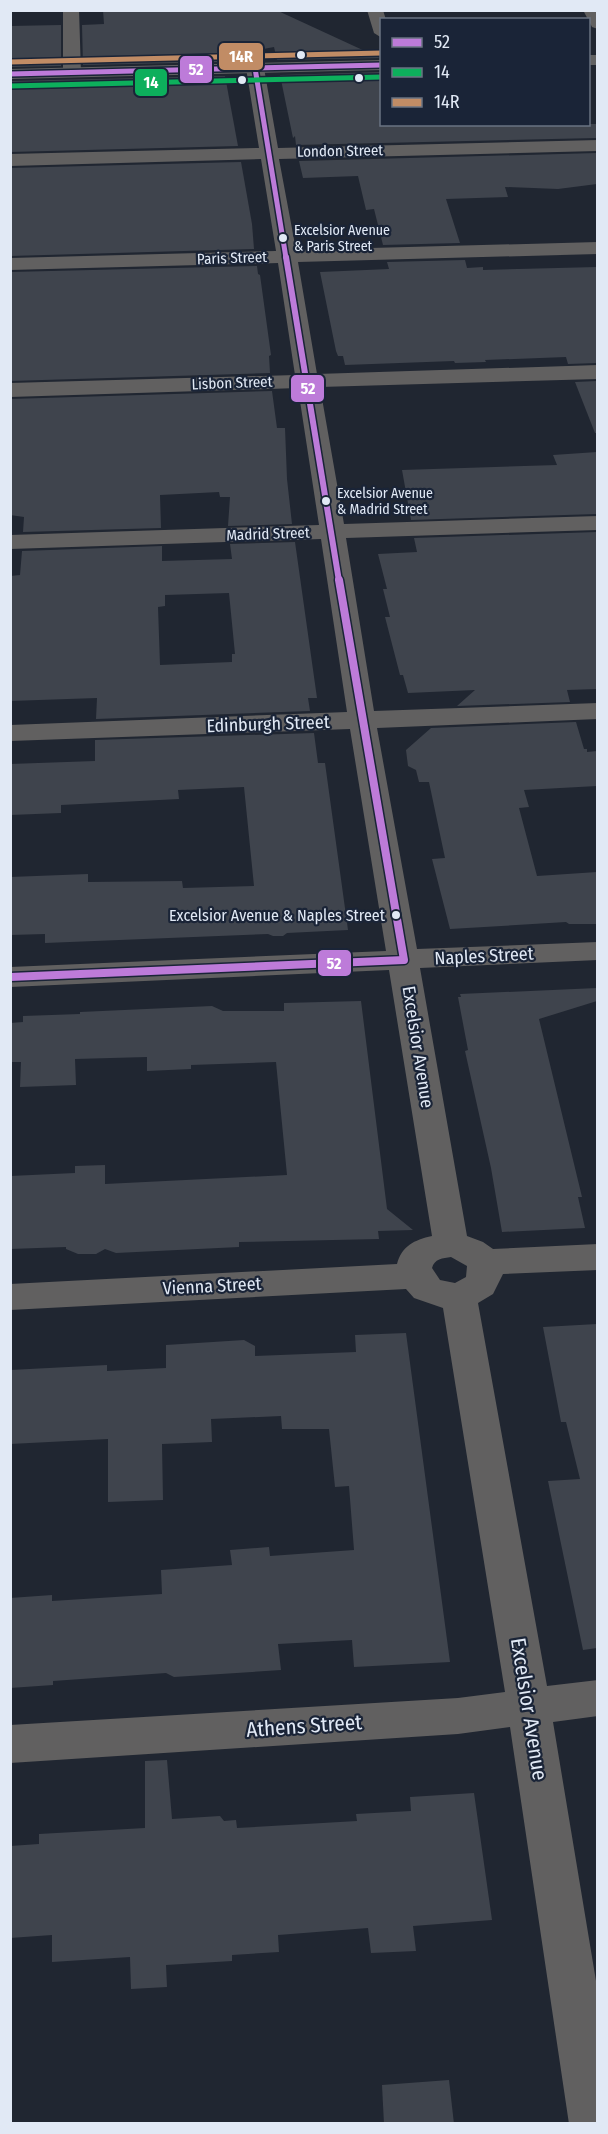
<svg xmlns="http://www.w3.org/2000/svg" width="608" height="2134" font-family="'Fira Sans Condensed',sans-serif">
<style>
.building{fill:#3f444d;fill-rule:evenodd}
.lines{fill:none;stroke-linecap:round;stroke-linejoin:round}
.minor{fill:#616060;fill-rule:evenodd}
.major{fill:#616263;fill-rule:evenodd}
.bus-1-far2-casing{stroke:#1a2437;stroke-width:8}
.bus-1-far1-casing{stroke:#1a2437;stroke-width:9}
.bus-1-casing{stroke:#1a2437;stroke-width:11}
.bus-2-casing{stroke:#1a2437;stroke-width:8}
.bus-3-casing{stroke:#1a2437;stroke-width:8}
.bus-1-far2{stroke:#bd7bd9;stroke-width:5}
.bus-1-far1{stroke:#bd7bd9;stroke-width:6}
.bus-1{stroke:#bd7bd9;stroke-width:8}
.bus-2{stroke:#0daf5c;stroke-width:5}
.bus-3{stroke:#c18c65;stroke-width:5}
.bus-dot{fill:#e1e9f5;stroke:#1a2437;stroke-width:2}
.labels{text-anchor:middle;stroke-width:4.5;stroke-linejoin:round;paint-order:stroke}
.far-bus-label{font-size:14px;fill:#e1e9f5;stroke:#1a2437;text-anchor:start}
.far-street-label{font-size:15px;fill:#e1e9f5;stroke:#1a2437}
.bus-label{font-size:16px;fill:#e1e9f5;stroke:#1a2437;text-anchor:end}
.street-label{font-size:18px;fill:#e1e9f5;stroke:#1a2437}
.near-street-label{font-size:21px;fill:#e1e9f5;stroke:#1a2437}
.line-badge{stroke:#1a2437;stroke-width:2}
.badge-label{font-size:16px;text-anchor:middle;font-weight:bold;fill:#fff}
</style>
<rect width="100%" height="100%" fill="#202631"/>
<!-- building -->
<g class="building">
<polygon points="103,10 276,10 380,58 277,60 274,47 221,57 222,62 83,65 82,25 104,24"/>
<polygon points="61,25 61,66 10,67 10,26"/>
<polygon points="381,72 381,124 597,124 597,138 296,145 295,136 293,138 280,75"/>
<polygon points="225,76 238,146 10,152 10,81"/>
<polygon points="597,153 597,184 558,189 505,187 508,197 446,199 460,243 383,245 374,209 366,210 358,176 303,178 299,161"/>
<polygon points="241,162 252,224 254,249 10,256 10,168"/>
<polygon points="465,260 467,268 483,267 483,270 597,267 597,363 568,364 566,357 485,360 486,362 455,363 454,361 345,365 343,356 338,356 336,351 320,272 389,269 387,262"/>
<polygon points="257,266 258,274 260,275 271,355 269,356 270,373 10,381 10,272"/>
<polygon points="597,381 597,433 595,433 575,382"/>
<polygon points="272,391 277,428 285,428 287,479 292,524 228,526 230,497 220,497 219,492 160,495 161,528 23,532 24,517 10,515 10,399"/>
<polygon points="597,452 597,514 411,520 402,470 557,465 553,455"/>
<polygon points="597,532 597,689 567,690 570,702 457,706 475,690 408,693 403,675 400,675 385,617 390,617 383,589 387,589 378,554 417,552 414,538"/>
<path d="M295,542l22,156h-9l2,13 -214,8 1,-21 -87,3v-125l10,-1 2,-24 140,-5v15l70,-2 -2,-15zM229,593l6,61h-3v8l-72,3 -2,-58 7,-1v-11z"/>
<polygon points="576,722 584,749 587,749 587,752 597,751 597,786 524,790 529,807 519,808 537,876 597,872 597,924 569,924 566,922 450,929 432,859 445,858 429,782 419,782 416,770 408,766 406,750 431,728"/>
<polygon points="314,733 318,763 325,763 348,930 287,933 283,936 273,936 268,934 45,943 45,934 10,935 10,877 88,874 88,882 182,881 183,888 254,886 244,787 178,790 179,799 61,805 61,813 10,815 10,764 95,761 95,740"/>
<polygon points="597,988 597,1001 539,1019 582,1197 578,1197 585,1228 502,1232 491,1168 465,1051 468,1050 458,997 461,997 460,994"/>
<polygon points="361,1001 387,1209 413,1230 378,1231 379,1239 239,1242 239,1247 116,1253 105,1249 96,1254 78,1254 66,1249 66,1247 10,1249 10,1176 75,1173 75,1166 105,1165 105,1184 287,1175 276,1062 191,1065 191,1069 147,1071 147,1057 75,1059 76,1085 20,1087 21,1062 10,1062 10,1023 23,1022 23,1016 80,1014 80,1012 212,1006 223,1011 284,1011 284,1003"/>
<polygon points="597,1324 597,1648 583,1650 548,1481 580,1479 566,1422 561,1422 543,1327"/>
<polygon points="406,1333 450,1662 354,1667 352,1640 278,1644 281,1670 174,1677 166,1673 53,1681 53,1685 10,1688 10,1598 52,1595 52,1601 162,1594 161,1570 232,1565 230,1550 269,1547 270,1556 354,1550 349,1486 335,1487 329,1429 282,1429 281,1416 211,1419 212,1442 162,1444 163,1500 108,1502 108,1439 10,1444 10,1370 107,1365 107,1371 166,1368 166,1345 244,1340 255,1346 255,1356 356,1352 355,1335"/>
<polygon points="167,1760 172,1819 220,1816 224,1821 236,1820 237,1828 357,1821 356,1814 411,1811 410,1797 474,1793 492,1920 413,1926 416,1951 371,1953 368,1928 278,1935 279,1952 232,1955 232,1961 166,1965 167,1987 131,1989 130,1957 52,1962 52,1935 10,1938 10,1846 39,1844 39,1834 145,1828 145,1761"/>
<polygon points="449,2080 454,2124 384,2124 382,2085"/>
</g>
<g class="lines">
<!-- minor -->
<g class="minor">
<polygon points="63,10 79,10 81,73 78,77 66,77 63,73"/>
<polygon points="367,10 383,10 386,20 382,20 382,38 374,33"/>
<polygon points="583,10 598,10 598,29 592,27"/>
<path d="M255,63l6,1 3,4 14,80 320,-8v11l-319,8 17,91 302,-8v12l-300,8 19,112 281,-9v14l-278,8 24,137 254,-8v14l-252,8 28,173 224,-8v16l-221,9 40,221 181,-7v18l-178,8 47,268 16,6 10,7 105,-5v26l-95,4 -10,20 -15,9 69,383 51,-6v36l-45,6 45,271v131h-29l-59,-397 -52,7 -448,29v-38l448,-27 47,-6 -62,-384 -29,-10 -8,-9 -396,21v-26l387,-20c5,-18 17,-24 35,-28l-43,-266 -379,17v-20l376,-16 -36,-222 -340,12v-16l337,-13 -26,-173 -311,10v-14l309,-10 -21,-137 -288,9v-14l285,-8 -17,-112 -268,7v-12l266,-7 -15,-92 -251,7v-12l249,-6 -13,-80 3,-4zM451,1257l16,9 -1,11 -11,6 -15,-3 -8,-12c2,-9 11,-10 19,-11z"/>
</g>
<!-- major -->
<g class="major">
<rect x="588" y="55" width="10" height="10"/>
<polygon points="382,60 382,70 10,79 10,69"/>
</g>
<defs>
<g id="bus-1-far2">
<polyline points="255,68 286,258"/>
<polyline points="10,74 382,65"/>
</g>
<polyline id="bus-1-far1" points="286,257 339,581"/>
<polyline id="bus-1" points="10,977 404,960 339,580"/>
<polyline id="bus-2" points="10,86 382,77"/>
<polyline id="bus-3" points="10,62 382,53"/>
</defs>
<!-- bus-1-far2 casing -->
<use href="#bus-1-far2" class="bus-1-far2-casing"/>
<!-- bus-1-far1 casing -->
<use href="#bus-1-far1" class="bus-1-far1-casing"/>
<!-- bus-1 casing -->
<use href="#bus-1" class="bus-1-casing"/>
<!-- bus-2 casing -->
<use href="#bus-2" class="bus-2-casing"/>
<!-- bus-3 casing -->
<use href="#bus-3" class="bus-3-casing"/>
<!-- bus-1-far2 -->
<use href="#bus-1-far2" class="bus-1-far2"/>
<!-- bus-1-far1 -->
<use href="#bus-1-far1" class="bus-1-far1"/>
<!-- bus-1 -->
<use href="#bus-1" class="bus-1"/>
<!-- bus-2 -->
<use href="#bus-2" class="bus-2"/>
<!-- bus-3 -->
<use href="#bus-3" class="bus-3"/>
</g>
<!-- markers -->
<g class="bus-dot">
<circle cx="301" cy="55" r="5"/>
<circle cx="359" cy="78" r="5"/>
<circle cx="242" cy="80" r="5"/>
<circle cx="283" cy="238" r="5"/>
<circle cx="326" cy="501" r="5"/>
<circle cx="396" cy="915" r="5"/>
</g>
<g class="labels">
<!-- far-bus labels -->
<g class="far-bus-label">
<text x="294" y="235">Excelsior Avenue<tspan x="294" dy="16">&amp; Paris Street</tspan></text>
<text x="337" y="498">Excelsior Avenue<tspan x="337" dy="16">&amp; Madrid Street</tspan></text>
</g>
<!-- far-street labels -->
<g class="far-street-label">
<text transform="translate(340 151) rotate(-1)" y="5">London Street</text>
<text transform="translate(232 258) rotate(-2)" y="5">Paris Street</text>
<text transform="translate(232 383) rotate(-2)" y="5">Lisbon Street</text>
<text transform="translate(268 534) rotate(-2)" y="5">Madrid Street</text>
</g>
<!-- bus labels -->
<g class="bus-label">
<text x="385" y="921">Excelsior Avenue &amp; Naples Street</text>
</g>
<!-- street labels -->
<g class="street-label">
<text transform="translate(268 724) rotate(-2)" y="6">Edinburgh Street</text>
<text transform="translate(484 956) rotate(-3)" y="6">Naples Street</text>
<text transform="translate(418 1047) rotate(81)" y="6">Excelsior Avenue</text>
<text transform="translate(212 1286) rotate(-3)" y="6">Vienna Street</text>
</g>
<!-- near-street labels -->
<g class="near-street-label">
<text transform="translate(529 1709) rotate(81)" y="7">Excelsior Avenue</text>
<text transform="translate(304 1726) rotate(-4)" y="7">Athens Street</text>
</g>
</g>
<g class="line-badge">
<rect x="218" y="42" width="46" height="29" rx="6" fill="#c18c65"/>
<rect x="179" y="55" width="34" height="29" rx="6" fill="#bd7bd9"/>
<rect x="134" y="68" width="34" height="29" rx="6" fill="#0daf5c"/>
<rect x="290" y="374" width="35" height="29" rx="6" fill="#bd7bd9"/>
<rect x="317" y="949" width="35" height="28" rx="6" fill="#bd7bd9"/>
</g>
<g class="badge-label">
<text x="241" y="62">14R</text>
<text x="196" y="75">52</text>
<text x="151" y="88">14</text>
<text x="308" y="394">52</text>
<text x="334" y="969">52</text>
</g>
<!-- border -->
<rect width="608" height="2134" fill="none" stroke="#e1e9f5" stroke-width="24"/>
<!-- legend -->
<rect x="380" y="18" width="210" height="108" fill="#1a2437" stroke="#6a7383" stroke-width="1.5"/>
<rect x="392" y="38" width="30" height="9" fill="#bd7bd9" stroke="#6a7383" stroke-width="1.5"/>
<text x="434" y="48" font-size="18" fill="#e1e9f5">52</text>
<rect x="392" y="68" width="30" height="9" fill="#0daf5c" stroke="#6a7383" stroke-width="1.5"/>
<text x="434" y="78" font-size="18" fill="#e1e9f5">14</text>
<rect x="392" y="98" width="30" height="9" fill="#c18c65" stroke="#6a7383" stroke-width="1.5"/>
<text x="434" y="108" font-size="18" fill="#e1e9f5">14R</text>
</svg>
